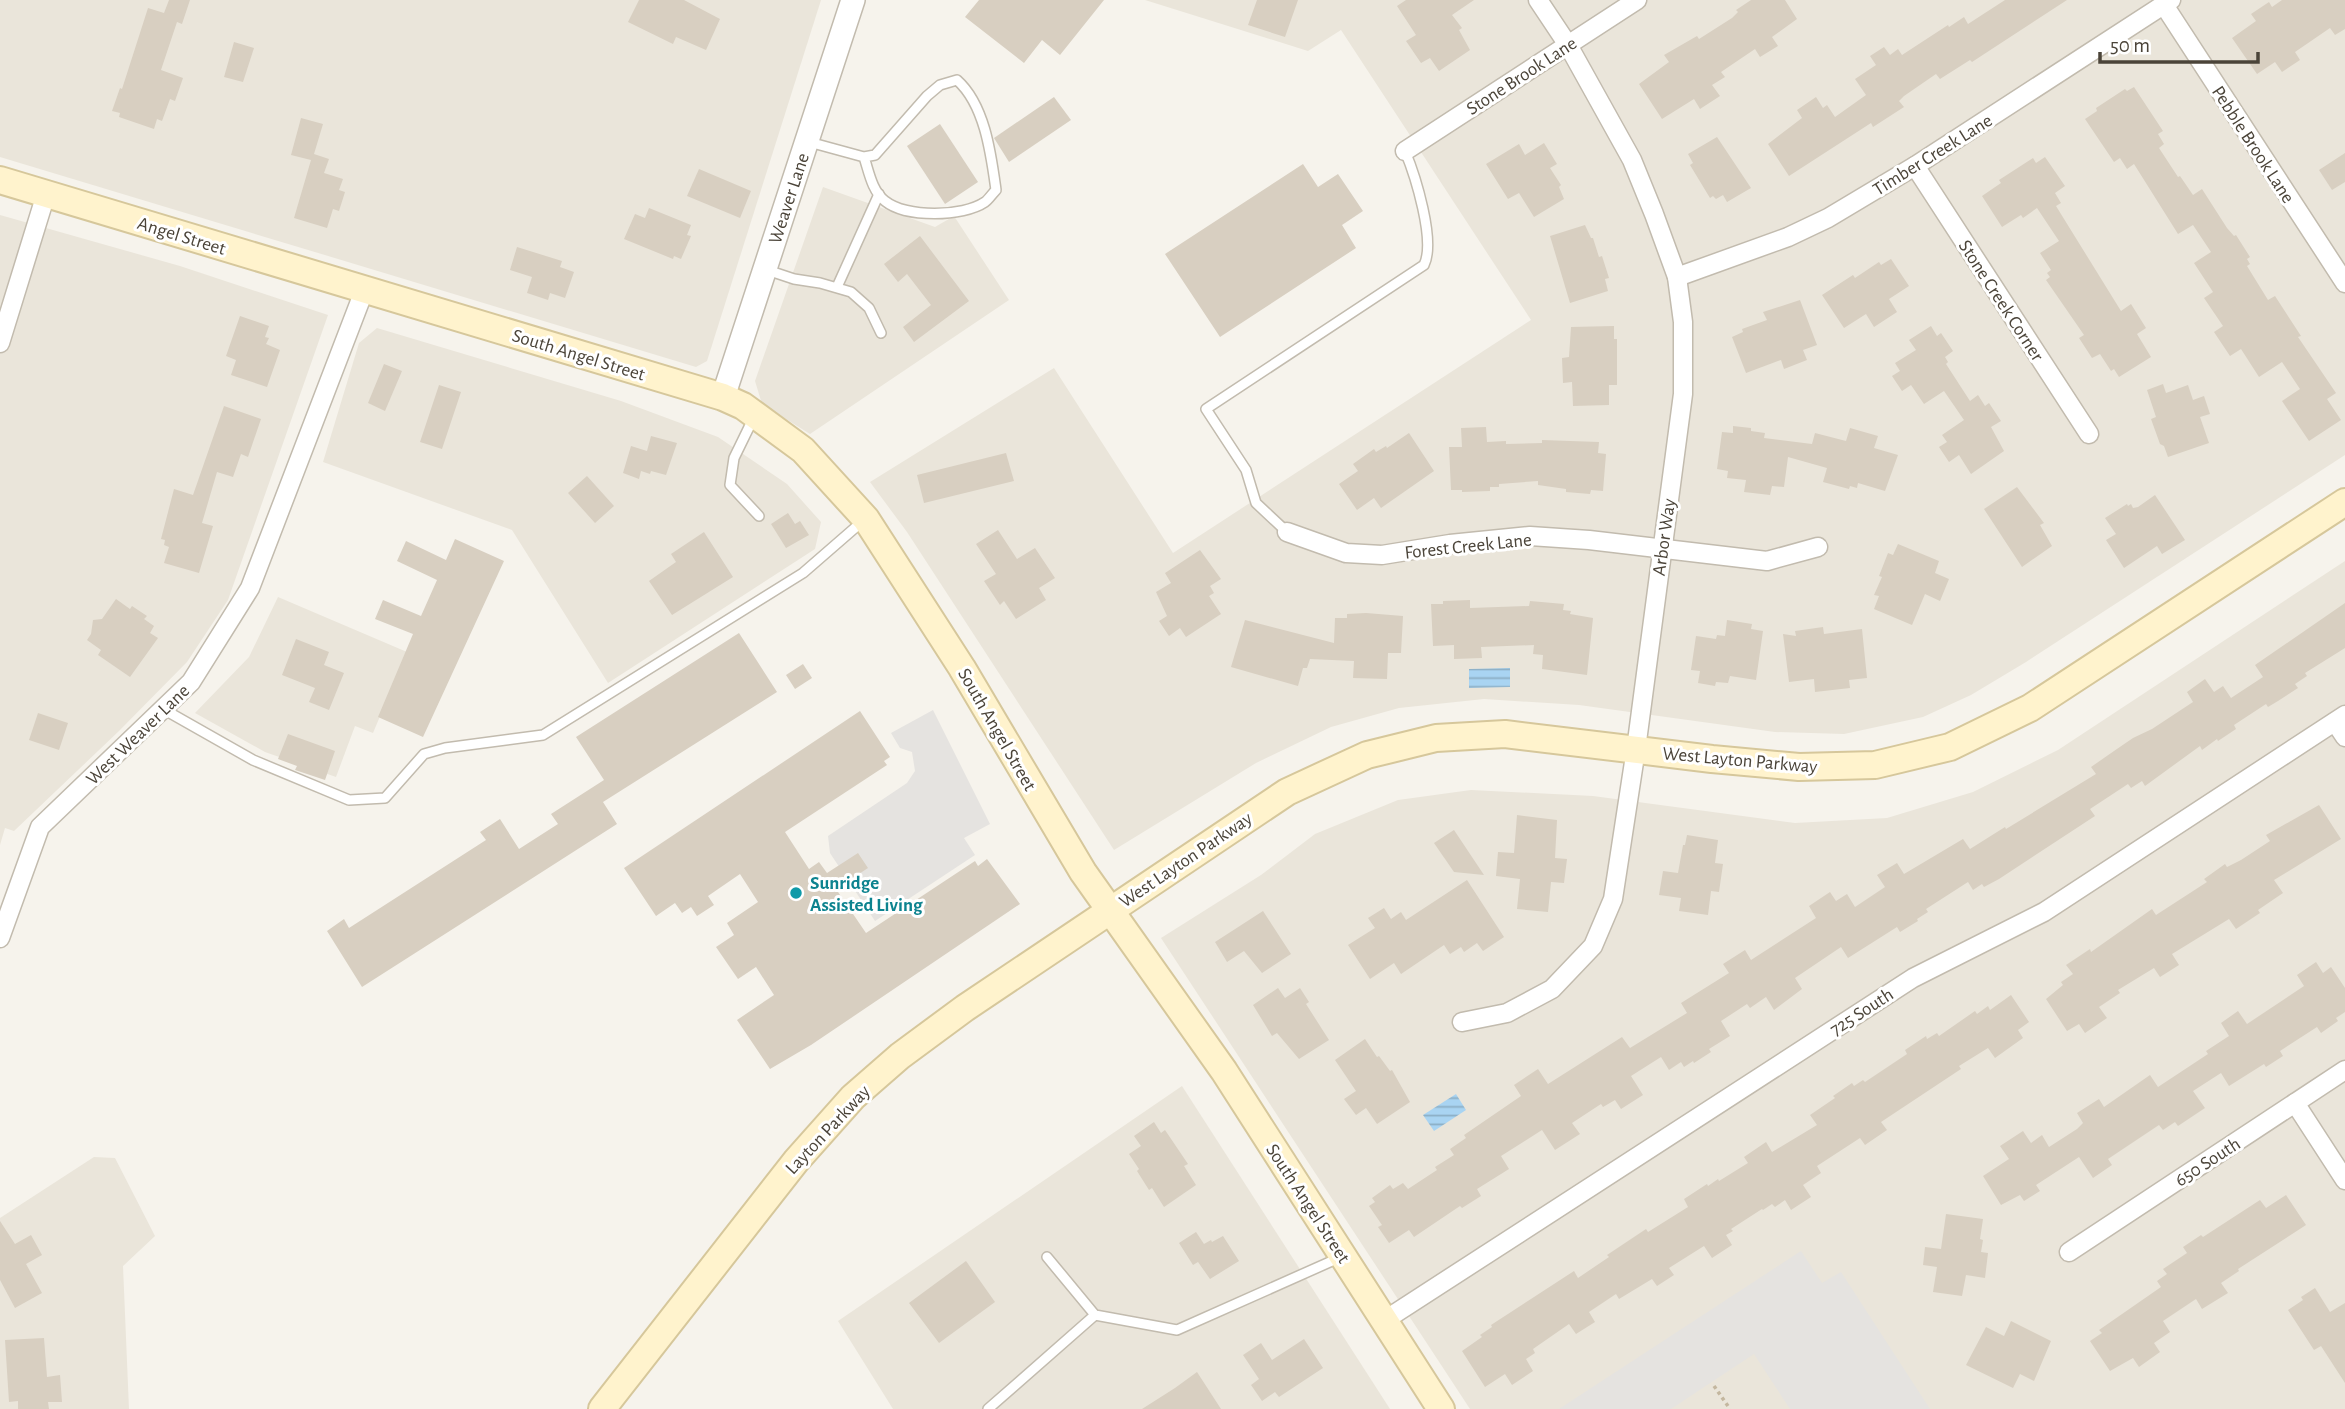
<svg xmlns="http://www.w3.org/2000/svg" width="2345" height="1409" font-family="'Alegreya Sans',sans-serif">
<style>
.residential{fill:#eae5da}
.parking{fill:#e5e3e0}
.water{fill:url(#water-rules)}
.building{fill:#d8cfc1}
.lines{fill:none;stroke-linecap:round;stroke-linejoin:round}
.service-casing{stroke:#c2bbae;stroke-width:12}
.minor-casing{stroke:#c2bbae;stroke-width:21}
.tertiary-casing{stroke:#c2bbae;stroke-width:26}
.secondary-casing{stroke:#d6c79b;stroke-width:30}
.path{stroke:#c4b79f;stroke-width:3.5;stroke-dasharray:3.5 3.5;stroke-linecap:butt}
.service{stroke:#fff;stroke-width:9}
.minor{stroke:#fff;stroke-width:18}
.tertiary{stroke:#fff;stroke-width:23}
.secondary{stroke:#fff3cd;stroke-width:26}
.culture-dot{fill:#0f9aa8;stroke:#fff;stroke-width:2.5}
.labels{text-anchor:middle;stroke-width:6;stroke-linejoin:round;paint-order:stroke}
.street-label{font-size:19px;fill:#4b4439;stroke:#fff}
.culture-label{font-size:19px;font-weight:bold;fill:#0d838f;stroke:#fff;text-anchor:start}
</style>
<defs>
<pattern id="water-rules" width="6" height="5" patternUnits="userSpaceOnUse" patternTransform="scale(1.75)"><rect width="6" height="5" fill="#a9d4f2"/><path d="M0 2.5h6" fill="none" stroke="#8caec5"/></pattern>
</defs>
<rect width="100%" height="100%" fill="#f6f3ec"/>
<!-- residential -->
<g class="residential">
<polygon points="0,0 821,0 707,361 696,367 0,157"/>
<polygon points="1145,0 2345,0 2345,455 2026,662 1971,695 1923,717 1844,734 1775,732 1579,705 1484,699 1399,708 1331,727 1256,763 1114,850 907,532 870,482 1054,368 1173,553 1531,320 1341,30 1308,51"/>
<polygon points="823,187 935,227 954,216 1009,300 810,434 762,404 755,381"/>
<polygon points="0,215 180,266 328,315 228,600 187,662 119,731 14,831 5,828 0,845"/>
<polygon points="377,328 621,401 718,437 787,484 821,522 815,549 608,683 512,530 323,462 359,343"/>
<polygon points="2345,561 2345,1409 1470,1409 1161,938 1261,875 1315,834 1398,800 1471,790 1593,796 1795,823 1887,818 1973,792 2058,750"/>
<polygon points="278,597 407,652 373,733 355,726 336,777 265,752 195,713 249,657"/>
<polygon points="1182,1086 1390,1409 893,1409 838,1321"/>
<polygon points="94,1157 115,1158 155,1236 123,1266 129,1409 0,1409 0,1218"/>
</g>
<!-- parking -->
<g class="parking">
<polygon points="933,710 990,824 964,838 975,855 875,921 830,853 828,836 907,783 915,771 912,752 900,748 891,733"/>
<polygon points="1801,1251 1822,1283 1841,1272 1930,1409 1790,1409 1754,1354 1671,1409 1559,1409"/>
</g>
<!-- water -->
<g class="water">
<polygon points="1510,668 1510,687 1469,688 1469,669"/>
<polygon points="1456,1094 1466,1110 1434,1131 1423,1115"/>
</g>
<!-- building -->
<g class="building">
<polygon points="169,0 190,0 182,24 177,22 161,70 183,78 175,101 170,99 162,121 157,119 154,129 119,117 120,113 112,111 120,88 122,89 148,8 164,13"/>
<polygon points="639,0 684,0 720,19 706,50 676,37 673,44 628,22"/>
<polygon points="979,0 1104,0 1060,55 1042,40 1024,63 965,17"/>
<polygon points="1257,0 1298,0 1285,37 1248,25"/>
<polygon points="1406,0 1474,0 1452,15 1462,28 1459,30 1470,50 1439,71 1430,58 1421,63 1406,41 1416,35 1397,6"/>
<polygon points="1751,0 1785,0 1797,19 1772,37 1778,46 1760,57 1755,49 1721,72 1725,77 1712,85 1720,96 1700,109 1694,99 1662,119 1639,84 1669,62 1664,55 1697,36 1699,39 1732,18 1738,12 1736,10"/>
<polygon points="2005,0 2067,0 1972,62 1970,60 1940,79 1936,74 1904,96 1899,101 1904,107 1873,127 1871,123 1789,176 1768,144 1802,118 1797,110 1816,97 1823,108 1827,105 1835,117 1866,95 1855,79 1876,65 1870,56 1884,47 1890,55 1898,49 1902,55 1948,25 1949,27 1964,17 1968,24"/>
<polygon points="2282,0 2345,0 2345,29 2335,35 2330,28 2295,52 2300,60 2282,72 2275,62 2257,74 2232,38 2256,21 2251,14 2269,2 2272,7"/>
<polygon points="234,42 254,48 243,82 224,77"/>
<polygon points="2134,87 2163,131 2158,134 2164,144 2159,148 2178,177 2180,176 2193,195 2202,189 2227,228 2234,236 2236,235 2250,257 2247,259 2250,264 2247,266 2268,300 2275,296 2301,336 2298,337 2336,393 2327,399 2341,420 2309,441 2282,401 2300,389 2282,362 2259,377 2241,349 2230,356 2214,332 2223,326 2204,298 2213,292 2194,263 2211,252 2193,225 2178,234 2134,164 2127,169 2120,158 2114,162 2085,119 2097,111 2096,108 2125,89 2127,91"/>
<polygon points="1054,97 1071,120 1009,162 994,138"/>
<polygon points="301,118 323,124 314,154 329,159 324,173 343,179 339,190 345,192 339,211 333,209 327,228 294,218 311,160 291,155"/>
<polygon points="940,124 978,182 945,204 907,146"/>
<polygon points="1717,137 1751,188 1727,202 1723,195 1716,199 1713,196 1710,198 1690,165 1693,163 1688,154"/>
<polygon points="1544,143 1557,164 1550,168 1561,185 1559,187 1564,199 1534,217 1519,193 1508,199 1486,164 1519,144 1525,155"/>
<polygon points="2345,153 2345,182 2332,190 2319,170"/>
<polygon points="2045,157 2065,186 2055,193 2061,203 2056,206 2121,311 2131,304 2146,328 2137,334 2151,357 2119,377 2114,369 2111,371 2100,354 2092,358 2079,338 2084,335 2046,280 2050,277 2047,273 2051,270 2040,253 2059,241 2037,208 2023,218 2021,215 2002,227 1982,196 2001,183 1999,180 2033,158 2036,163"/>
<polygon points="1303,164 1318,187 1338,174 1363,211 1342,225 1356,248 1220,337 1165,254"/>
<polygon points="699,169 751,191 740,218 687,196"/>
<polygon points="649,208 691,225 687,235 691,236 681,259 674,256 673,259 624,239 635,214 645,218"/>
<polygon points="1585,225 1591,238 1593,238 1599,257 1602,256 1609,278 1605,279 1608,291 1570,303 1550,236"/>
<polygon points="920,236 969,301 914,342 903,327 931,305 907,274 898,282 884,264"/>
<polygon points="517,247 562,261 560,267 574,272 565,298 550,293 548,300 527,293 532,277 510,270"/>
<polygon points="1891,259 1909,286 1889,299 1897,312 1874,327 1866,314 1844,328 1822,295 1853,275 1855,278 1879,262 1881,265"/>
<polygon points="1800,300 1817,345 1803,350 1807,360 1784,369 1781,360 1746,373 1732,337 1743,332 1742,329 1767,320 1763,312"/>
<polygon points="240,316 269,326 265,337 269,338 266,344 280,350 267,387 231,375 236,360 226,356"/>
<polygon points="1614,326 1614,339 1617,339 1617,385 1609,385 1609,405 1573,406 1572,382 1563,383 1562,358 1569,357 1571,327"/>
<polygon points="1931,326 1937,336 1941,333 1953,351 1945,357 1948,362 1946,364 1970,401 1978,395 1985,406 1989,403 2001,421 1991,427 2004,451 1971,474 1959,455 1949,462 1939,447 1947,442 1942,435 1964,420 1944,391 1924,404 1911,385 1902,391 1892,376 1900,371 1895,363 1916,350 1909,340"/>
<polygon points="384,364 402,371 385,411 368,403"/>
<polygon points="2163,384 2166,393 2188,385 2193,400 2204,396 2210,414 2200,417 2209,443 2168,457 2164,446 2160,444 2151,419 2156,417 2147,390"/>
<polygon points="439,385 461,392 442,449 420,442"/>
<polygon points="224,406 261,419 248,457 241,454 233,477 217,472 202,523 213,526 199,573 164,563 169,547 164,545 165,540 161,539 174,489 193,495"/>
<polygon points="1733,426 1751,428 1751,431 1765,433 1764,438 1812,444 1815,433 1846,441 1850,428 1878,436 1874,448 1898,455 1885,491 1858,483 1857,488 1850,486 1849,489 1823,482 1827,468 1788,457 1784,487 1772,486 1770,495 1744,492 1746,480 1727,478 1728,471 1717,469 1722,432 1733,433"/>
<polygon points="1486,427 1487,442 1506,441 1506,444 1542,443 1542,440 1599,442 1598,453 1606,454 1603,491 1591,490 1590,494 1566,492 1566,489 1538,485 1538,481 1499,484 1499,487 1490,487 1490,491 1462,492 1462,490 1451,490 1449,447 1462,447 1461,428"/>
<polygon points="1409,433 1434,471 1381,508 1374,498 1357,510 1339,484 1358,471 1353,464 1374,449 1376,452 1386,446 1387,448"/>
<polygon points="651,436 677,443 666,475 651,471 650,474 641,471 639,479 623,473 631,446 647,451"/>
<polygon points="1006,453 1014,481 924,503 917,475"/>
<polygon points="587,476 614,506 595,523 568,493"/>
<polygon points="2017,487 2044,523 2040,525 2052,546 2022,567 1984,509"/>
<polygon points="2155,495 2185,540 2162,554 2157,546 2124,568 2106,540 2116,534 2105,518 2127,504 2128,506 2131,504 2133,508 2138,507"/>
<polygon points="788,513 795,524 800,521 809,535 786,548 771,524"/>
<polygon points="998,530 1017,559 1035,548 1055,578 1039,588 1046,600 1016,619 1004,601 1000,605 984,581 996,574 976,544"/>
<polygon points="704,532 733,577 672,615 649,581 676,562 671,554"/>
<polygon points="455,539 504,561 423,737 378,717 413,634 375,619 383,600 421,616 437,580 397,561 406,541 446,560"/>
<polygon points="1898,544 1939,561 1935,573 1949,579 1940,601 1925,594 1912,625 1874,609 1879,596 1874,595 1882,577 1879,576 1888,553 1893,555"/>
<polygon points="1200,550 1221,579 1210,586 1214,593 1209,596 1221,614 1186,637 1180,628 1169,636 1159,621 1167,616 1156,592 1171,583 1165,573"/>
<polygon points="116,599 130,609 132,606 147,616 144,619 154,626 150,633 158,638 130,677 98,655 101,650 87,640 91,634 93,620 102,619"/>
<polygon points="1470,600 1470,608 1529,606 1530,601 1564,604 1563,610 1571,611 1570,614 1593,618 1587,675 1542,669 1543,655 1533,654 1534,645 1481,647 1482,658 1454,659 1454,645 1433,646 1431,604 1443,604 1443,601"/>
<polygon points="2345,603 2345,648 2305,673 2307,676 2295,684 2298,688 2278,701 2268,707 2266,704 2234,725 2236,729 2218,741 2217,739 2202,750 2200,746 2145,786 2142,781 2131,788 2128,784 2090,809 2095,816 1999,879 1984,887 1982,884 1973,890 1968,882 1926,909 1928,912 1917,919 1918,921 1900,932 1897,927 1848,958 1841,947 1795,978 1802,989 1774,1010 1766,997 1750,1008 1747,1004 1721,1021 1730,1036 1709,1049 1711,1052 1694,1063 1693,1061 1684,1067 1681,1062 1669,1070 1661,1057 1631,1076 1643,1095 1621,1109 1615,1100 1603,1107 1601,1104 1572,1123 1580,1134 1555,1150 1542,1130 1501,1156 1509,1169 1477,1189 1481,1196 1462,1208 1460,1206 1414,1237 1409,1230 1389,1243 1378,1227 1382,1225 1369,1206 1375,1202 1372,1198 1390,1185 1393,1189 1403,1183 1408,1189 1437,1170 1435,1167 1454,1155 1450,1149 1466,1138 1464,1135 1521,1096 1514,1085 1538,1069 1548,1084 1622,1037 1630,1048 1687,1013 1681,1003 1729,973 1723,964 1745,950 1751,960 1816,918 1809,906 1830,892 1836,901 1847,894 1855,907 1885,887 1877,875 1897,863 1904,874 1963,839 1970,849 2005,827 2006,829 2096,774 2091,767 2114,751 2133,738 2152,729 2193,702 2187,692 2205,679 2214,692 2223,686 2231,698 2263,677 2255,665"/>
<polygon points="1366,613 1403,616 1401,653 1388,653 1387,679 1353,678 1354,661 1310,659 1307,668 1303,668 1298,686 1231,667 1245,620 1334,643 1335,618 1347,618 1347,614"/>
<polygon points="1727,620 1752,624 1751,629 1763,631 1756,680 1730,676 1728,683 1716,682 1715,686 1698,683 1700,671 1691,670 1696,636 1716,639 1717,635 1725,636"/>
<polygon points="1823,627 1824,634 1862,629 1867,678 1849,680 1850,688 1815,692 1814,679 1789,682 1783,634 1796,636 1795,631"/>
<polygon points="739,633 777,692 603,802 617,824 362,987 327,931 344,919 349,928 486,840 480,832 500,819 519,849 558,824 551,814 604,780 576,737"/>
<polygon points="296,639 329,652 324,665 344,673 329,710 309,702 315,688 282,675"/>
<polygon points="803,664 812,678 795,689 786,675"/>
<polygon points="860,711 890,757 884,761 887,765 785,832 809,869 819,862 827,873 858,853 868,868 836,889 866,933 975,861 978,866 987,859 1020,904 811,1045 770,1069 737,1020 774,995 756,967 738,979 716,947 734,935 727,923 758,902 740,874 708,896 714,905 697,916 691,907 682,913 675,903 656,916 624,868"/>
<polygon points="38,713 68,723 59,750 29,740"/>
<polygon points="288,734 335,751 325,780 295,770 297,766 278,759"/>
<polygon points="2319,805 2341,839 2274,880 2283,893 2258,910 2260,913 2236,929 2229,919 2172,954 2179,965 2160,977 2154,968 2118,990 2120,993 2099,1007 2107,1018 2085,1033 2079,1024 2067,1031 2046,999 2063,985 2061,982 2073,974 2066,965 2090,949 2091,952 2152,909 2156,915 2207,882 2204,879 2225,864 2227,867 2241,860 2270,841 2266,835"/>
<polygon points="1517,815 1557,820 1555,858 1567,859 1564,883 1551,882 1548,912 1517,909 1520,879 1496,876 1498,852 1514,853"/>
<polygon points="1454,830 1484,875 1454,872 1434,843"/>
<polygon points="1687,835 1718,840 1715,863 1723,864 1719,892 1711,891 1708,915 1679,911 1681,898 1659,895 1663,871 1678,873 1683,845 1685,845"/>
<polygon points="1467,880 1504,937 1483,951 1477,943 1464,952 1461,947 1450,954 1444,945 1401,974 1394,963 1370,979 1348,945 1375,928 1368,918 1384,908 1391,919 1401,912 1406,920"/>
<polygon points="1263,911 1291,954 1262,973 1244,951 1227,962 1215,942"/>
<polygon points="2316,962 2323,973 2331,967 2345,988 2345,1012 2336,1018 2338,1021 2321,1033 2317,1027 2280,1051 2283,1056 2266,1067 2264,1064 2229,1086 2221,1073 2193,1091 2205,1108 2178,1126 2175,1122 2163,1130 2159,1125 2108,1159 2112,1165 2093,1178 2079,1157 2036,1185 2040,1191 2024,1201 2020,1195 2001,1205 1983,1176 2009,1159 2000,1146 2023,1131 2031,1143 2042,1135 2049,1147 2077,1129 2083,1123 2077,1113 2099,1099 2104,1107 2150,1075 2158,1087 2208,1054 2206,1051 2229,1036 2221,1023 2238,1011 2247,1024 2304,986 2297,975"/>
<polygon points="1278,988 1285,998 1300,988 1309,1002 1306,1004 1329,1040 1299,1059 1277,1033 1272,1036 1253,1005"/>
<polygon points="2011,995 2029,1022 2018,1030 2023,1038 1995,1058 1988,1048 1959,1066 1961,1069 1881,1122 1887,1130 1865,1145 1860,1138 1817,1166 1821,1173 1803,1185 1811,1197 1791,1210 1785,1200 1775,1207 1772,1204 1763,1210 1762,1209 1731,1229 1733,1231 1726,1235 1732,1245 1712,1258 1704,1246 1669,1268 1674,1275 1657,1286 1652,1279 1619,1299 1616,1294 1589,1312 1595,1322 1576,1334 1569,1324 1533,1349 1535,1353 1526,1359 1533,1371 1512,1385 1505,1374 1485,1387 1462,1351 1482,1337 1480,1335 1492,1327 1491,1325 1574,1271 1578,1278 1609,1257 1607,1255 1646,1229 1648,1232 1688,1207 1684,1199 1707,1184 1708,1186 1718,1179 1719,1181 1748,1163 1744,1157 1766,1142 1772,1152 1817,1125 1810,1115 1835,1098 1833,1096 1852,1083 1854,1086 1863,1080 1865,1082 1907,1054 1905,1050 1926,1036 1927,1039 1937,1033 1939,1036 1975,1011 1977,1014 1988,1006 1990,1010"/>
<polygon points="1365,1039 1377,1057 1379,1056 1390,1071 1392,1070 1410,1102 1377,1124 1366,1108 1356,1115 1344,1099 1356,1091 1335,1060"/>
<polygon points="1154,1122 1161,1133 1165,1130 1188,1164 1184,1166 1196,1185 1164,1207 1152,1188 1149,1190 1137,1171 1139,1169 1129,1154 1141,1146 1134,1136"/>
<polygon points="2286,1195 2306,1225 2238,1269 2239,1271 2221,1283 2228,1293 2202,1309 2196,1299 2163,1321 2170,1332 2154,1343 2160,1352 2139,1367 2133,1358 2110,1371 2090,1341 2102,1333 2099,1330 2161,1287 2157,1281 2167,1274 2163,1269 2187,1253 2183,1247 2201,1235 2203,1237 2260,1200 2266,1208"/>
<polygon points="1946,1214 1983,1219 1980,1239 1983,1240 1981,1252 1988,1253 1985,1278 1966,1275 1962,1296 1933,1292 1937,1267 1923,1265 1925,1247 1941,1249"/>
<polygon points="0,1221 15,1244 31,1235 42,1255 26,1264 42,1293 15,1308 0,1280"/>
<polygon points="1196,1232 1204,1244 1211,1240 1212,1242 1223,1236 1239,1261 1210,1279 1198,1262 1193,1265 1179,1243"/>
<polygon points="966,1261 995,1302 939,1343 909,1303"/>
<polygon points="2315,1288 2330,1312 2345,1303 2345,1383 2321,1346 2314,1350 2288,1310 2303,1300 2301,1297"/>
<polygon points="2011,1321 2051,1341 2034,1381 2020,1374 2013,1388 1966,1365 1986,1327 2004,1336"/>
<polygon points="44,1338 47,1377 60,1375 62,1402 48,1402 49,1409 18,1409 18,1401 9,1402 5,1340"/>
<polygon points="1304,1339 1323,1368 1279,1397 1275,1392 1262,1401 1251,1385 1259,1379 1243,1355 1261,1343 1272,1360"/>
<polygon points="1197,1372 1221,1409 1142,1409 1175,1388"/>
</g>
<g class="lines">
<defs>
<g id="service">
<path d="M809,142l55,15 11,-2 52,-59 13,-11 17,-5c28,25 34,74 39,110 -4,4 -7,9 -11,12 -22,15 -79,16 -100,-1 -13,-10 -16,-29 -21,-44"/>
<polyline points="767,270 794,279 820,283 851,292 869,308 881,333"/>
<polyline points="837,287 879,194"/>
<polyline points="754,417 734,458 730,485 759,516"/>
<path d="M1287,532l-31,-29 -10,-33 -40,-61 218,-144c12,-24 -9,-90 -19,-114"/>
<polyline points="163,709 253,760 349,800 385,798 424,754 445,748 543,735 803,573 864,520"/>
<polyline points="1047,1257 1095,1315 1177,1330 1341,1257"/>
<polyline points="988,1409 1095,1315"/>
</g>
<g id="minor">
<polyline points="2164,5 2345,283"/>
<polyline points="1405,151 1637,0"/>
<polyline points="1915,166 2089,434"/>
<polyline points="1677,277 1788,237 1828,218 1915,166 2171,0"/>
<polyline points="0,343 46,194"/>
<polyline points="1287,532 1346,553 1382,555 1450,544 1530,536 1589,540 1767,561 1818,547"/>
<polyline points="2335,722 2345,737"/>
<polyline points="0,938 40,827 191,682 250,588 364,291"/>
<polyline points="1462,1022 1507,1013 1552,989 1593,946 1613,899 1636,749 1683,394 1683,322 1677,277 1654,214 1632,160 1568,45 1538,0"/>
<polyline points="2295,1103 2345,1180"/>
<polyline points="2069,1252 2345,1070"/>
<polyline points="1385,1320 1913,978 2044,912 2345,715"/>
</g>
<polyline id="tertiary" points="723,397 853,0"/>
<g id="secondary">
<polyline points="0,180 723,397 743,406 803,450 866,519 962,668 1083,872 1224,1071 1441,1409"/>
<polyline points="602,1409 796,1161 853,1097 900,1056 965,1008 1287,792 1367,755 1436,738 1505,734 1712,759 1799,767 1875,765 1950,747 2030,708 2345,502"/>
</g>
</defs>
<!-- service casing -->
<use href="#service" class="service-casing"/>
<!-- minor casing -->
<use href="#minor" class="minor-casing"/>
<!-- tertiary casing -->
<use href="#tertiary" class="tertiary-casing"/>
<!-- secondary casing -->
<use href="#secondary" class="secondary-casing"/>
<!-- path -->
<polyline class="path" points="1714,1386 1730,1409"/>
<!-- service -->
<use href="#service" class="service"/>
<!-- minor -->
<use href="#minor" class="minor"/>
<!-- tertiary -->
<use href="#tertiary" class="tertiary"/>
<!-- secondary -->
<use href="#secondary" class="secondary"/>
</g>
<!-- markers -->
<circle class="culture-dot" cx="796" cy="893" r="7"/>
<g class="labels">
<!-- street labels -->
<g class="street-label">
<text transform="translate(1521 75) rotate(-33)" y="7">Stone Brook Lane</text>
<text transform="translate(2254 144) rotate(57)" y="7">Pebble Brook Lane</text>
<text transform="translate(1932 154) rotate(-32)" y="7">Timber Creek Lane</text>
<text transform="translate(788 198) rotate(-72)" y="7">Weaver Lane</text>
<text transform="translate(182 235) rotate(17)" y="7">Angel Street</text>
<text transform="translate(2002 300) rotate(57)" y="7">Stone Creek Corner</text>
<text transform="translate(579 354) rotate(17)" y="7">South Angel Street</text>
<text transform="translate(1663 537) rotate(-82)" y="7">Arbor Way</text>
<text transform="translate(1468 545) rotate(-6)" y="7">Forest Creek Lane</text>
<text transform="translate(998 729) rotate(60)" y="7">South Angel Street</text>
<text transform="translate(137 734) rotate(-44)" y="7">West Weaver Lane</text>
<text transform="translate(1740 759) rotate(5)" y="7">West Layton Parkway</text>
<text transform="translate(1185 859) rotate(-34)" y="7">West Layton Parkway</text>
<text transform="translate(1861 1011) rotate(-33)" y="7">725 South</text>
<text transform="translate(827 1129) rotate(-47)" y="7">Layton Parkway</text>
<text transform="translate(2207 1161) rotate(-33)" y="7">650 South</text>
<text transform="translate(1309 1203) rotate(57)" y="7">South Angel Street</text>
</g>
<!-- culture labels -->
<g class="culture-label">
<text x="810" y="889">Sunridge<tspan x="810" dy="22">Assisted Living</tspan></text>
</g>
</g>
<!-- scale -->
<path d="M2100 52v10h158v-10" fill="none" stroke="#4b4439" stroke-width="3.5"/>
<text x="2110" y="52" font-size="21" fill="#4b4439" stroke="#ffffff" stroke-width="5" paint-order="stroke">50 m</text>
</svg>
